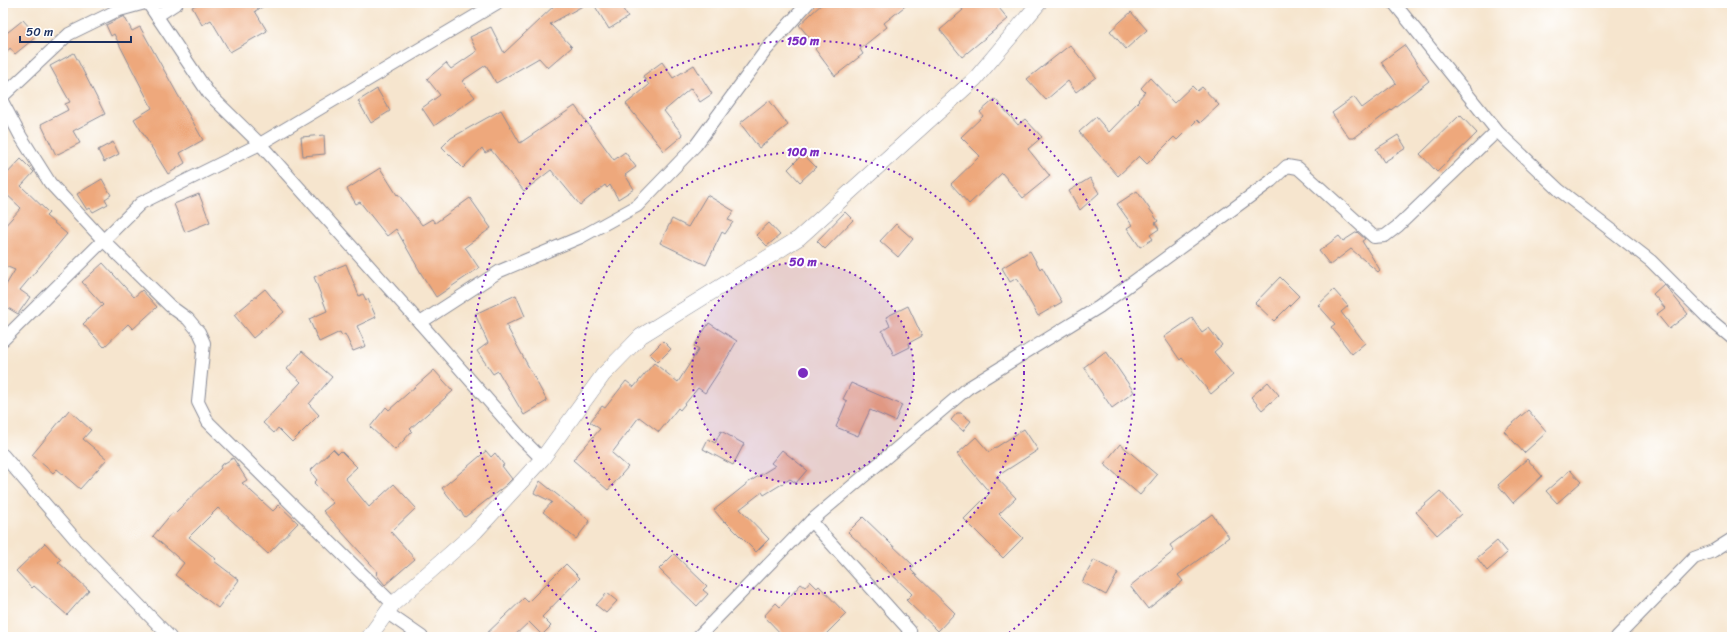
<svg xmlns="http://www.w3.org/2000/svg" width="1735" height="640" font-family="Sriracha,sans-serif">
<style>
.building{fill:#eea87b}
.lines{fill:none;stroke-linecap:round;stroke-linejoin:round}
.minor-casing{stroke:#888a96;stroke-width:14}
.tertiary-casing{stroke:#888a96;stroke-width:16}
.minor{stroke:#fff;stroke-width:12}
.tertiary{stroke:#fff;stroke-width:15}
.ring{fill:none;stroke:#7b2cbf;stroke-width:2;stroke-dasharray:2 4}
.centre{fill:#7b2cbf;stroke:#fff;stroke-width:2}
.ring-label{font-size:12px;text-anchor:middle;font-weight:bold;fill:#7b2cbf;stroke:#fff;stroke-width:4;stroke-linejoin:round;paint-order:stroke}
</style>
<rect width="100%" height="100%" fill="#fff"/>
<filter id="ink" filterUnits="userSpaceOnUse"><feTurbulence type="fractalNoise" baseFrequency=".025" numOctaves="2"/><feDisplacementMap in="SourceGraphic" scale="8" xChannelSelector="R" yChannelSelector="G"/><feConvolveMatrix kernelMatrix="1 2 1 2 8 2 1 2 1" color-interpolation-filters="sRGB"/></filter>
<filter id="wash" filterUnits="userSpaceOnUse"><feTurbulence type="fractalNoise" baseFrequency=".012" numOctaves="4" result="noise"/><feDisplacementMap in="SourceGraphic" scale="16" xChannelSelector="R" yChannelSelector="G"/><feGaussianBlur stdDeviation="0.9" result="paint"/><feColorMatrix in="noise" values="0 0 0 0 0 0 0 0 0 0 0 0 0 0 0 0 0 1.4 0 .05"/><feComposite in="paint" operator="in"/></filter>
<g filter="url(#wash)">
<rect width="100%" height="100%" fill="#f6e5ce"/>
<g id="blocks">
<!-- building -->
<g class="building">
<polygon points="200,3 270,3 255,11 267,31 230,52 211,20 202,25 192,7"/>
<polygon points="557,3 588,3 550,24 572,47 548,68 539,58 496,83 486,65 462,81 475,97 434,126 422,108 440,95 427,79 446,63 451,69 477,51 470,37 491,27 504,53"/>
<polygon points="593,3 619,3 628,17 609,29"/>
<polygon points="823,3 909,3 884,23 887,27 860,49 863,54 835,76 815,49 817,47 799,25"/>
<polygon points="958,3 995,3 1008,19 962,57 940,30 963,10"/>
<polygon points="1131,12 1147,30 1126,49 1110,31"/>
<polygon points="124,16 132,31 140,27 203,140 180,153 185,163 168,174 134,119 152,108 114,34 111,36 106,25"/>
<polygon points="23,20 37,36 15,54 10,48 3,58 3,36"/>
<polygon points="1070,45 1096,77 1076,92 1068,81 1046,100 1027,79"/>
<polygon points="1404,45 1429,81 1354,138 1349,138 1332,113 1354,97 1362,108 1396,83 1381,62"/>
<polygon points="74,53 105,114 73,131 80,143 56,155 41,124 68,110 65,104 70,102 50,66"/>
<polygon points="662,62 673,78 694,65 712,94 700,102 691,88 664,111 683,135 664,151 626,104 649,85 643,76"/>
<polygon points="1150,78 1174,103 1192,86 1197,91 1202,87 1219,105 1200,123 1197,120 1177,140 1174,137 1147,164 1139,156 1118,176 1079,132 1096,117 1109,132 1139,101 1138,100 1145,92 1141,88"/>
<polygon points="377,89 390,111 371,123 358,101"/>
<polygon points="995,99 1018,125 1025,119 1042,137 1028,149 1050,176 1023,198 1002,173 969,204 951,184 980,156 961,137 983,116 980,112"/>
<polygon points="769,100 788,125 759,148 740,123"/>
<polygon points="575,106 614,160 625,152 636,167 625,175 634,189 618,199 610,185 607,188 605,185 580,205 551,170 524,191 491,150 485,153 482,148 463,168 442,147 451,138 501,110 520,143"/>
<polygon points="1460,115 1477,133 1437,172 1420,154"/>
<polygon points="324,135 325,154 303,156 301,137"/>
<polygon points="1398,135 1406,148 1384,162 1376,149"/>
<polygon points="113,142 119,154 104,162 98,150"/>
<polygon points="803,154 816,167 800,182 788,169"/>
<polygon points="21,159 34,172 21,186 49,213 46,216 67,234 20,290 30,297 18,314 3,305 3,290 15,270 3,265 3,228 21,208 3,191 3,178"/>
<polygon points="380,168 397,195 398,194 422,225 432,219 435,223 470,198 491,228 465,247 479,268 436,297 422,275 396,229 387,236 360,202 356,204 347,189"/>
<polygon points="1090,178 1099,193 1080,210 1069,191"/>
<polygon points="102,179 111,195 105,199 108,204 93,212 90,208 87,210 77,194"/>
<polygon points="1137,191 1158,221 1155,223 1159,229 1150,235 1153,239 1140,247 1127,228 1132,225 1117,204"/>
<polygon points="199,194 210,222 185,232 174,204"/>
<polygon points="707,195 734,211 728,220 733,222 725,234 722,232 706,265 660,243 672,219 688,227"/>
<polygon points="845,212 853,220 825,249 817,241"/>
<polygon points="769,223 780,235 767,246 756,235"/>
<polygon points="896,224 913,239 898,257 880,241"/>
<polygon points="1357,232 1365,239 1362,241 1380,270 1378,272 1351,249 1330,265 1319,251 1339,236 1343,241"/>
<polygon points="1030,251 1040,269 1042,267 1062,302 1038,316 1017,278 1010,282 1002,268"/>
<polygon points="103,263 134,297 142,290 157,307 133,329 128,324 104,347 83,324 103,305 82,282"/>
<polygon points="346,264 359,296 363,294 366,300 368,299 376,317 357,326 366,346 353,351 345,334 342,336 340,332 319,342 309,319 327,311 314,277"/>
<polygon points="1280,277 1299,296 1274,321 1255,303"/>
<polygon points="1664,284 1688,314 1669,329 1657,314 1665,308 1653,294"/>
<polygon points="265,289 284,312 253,338 234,315"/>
<polygon points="1334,290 1348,306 1341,312 1365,343 1352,354 1331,327 1335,324 1318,305"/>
<polygon points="516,295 525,316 506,325 547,401 524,415 498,371 493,374 477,351 488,343 475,314"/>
<polygon points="908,306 922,336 909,343 910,347 894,355 882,331 890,326 886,317"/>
<polygon points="1192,318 1202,333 1209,328 1222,345 1214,352 1233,375 1211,394 1182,358 1180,360 1164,337"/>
<polygon points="709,323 737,341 720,370 705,393 698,388 680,410 678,408 659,432 639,417 612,453 628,467 608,490 573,460 600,429 590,422 602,406 605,408 626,381 634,387 654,363 678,382 699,349 694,346"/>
<polygon points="663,341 671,349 658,362 650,354"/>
<polygon points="302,351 332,377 309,404 319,415 292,442 278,428 274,433 263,423 301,382 287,369"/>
<polygon points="1106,351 1134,392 1112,408 1084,367"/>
<polygon points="434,370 453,391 410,429 412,431 395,450 370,427 386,407 389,410"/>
<polygon points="1268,382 1279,395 1262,410 1251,397"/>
<polygon points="851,383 902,405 895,421 870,410 858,436 836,427 847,401 843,399"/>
<polygon points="69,410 91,430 83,439 107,459 80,489 57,469 53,473 32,455"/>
<polygon points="1528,410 1547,432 1524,453 1504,431"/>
<polygon points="957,413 961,413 971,421 963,431 951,420"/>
<polygon points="1024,429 1038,450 996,477 1016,498 999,514 1023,538 1003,558 964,519 990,493 957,454 976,437 989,452"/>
<polygon points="721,431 744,444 733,465 703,449 708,439 715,443"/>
<polygon points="1120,444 1157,475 1140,495 1104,464"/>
<polygon points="333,449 338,454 341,451 357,467 345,478 369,507 394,484 416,508 391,532 415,559 385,585 376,574 378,572 323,511 333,503 314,483 317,480 310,471"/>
<polygon points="782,450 807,470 796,483 790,479 764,495 762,492 740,509 769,539 756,552 725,521 724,522 714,510 749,482 775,466 771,463"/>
<polygon points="486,451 491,457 495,453 504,465 502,466 512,479 505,486 465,517 442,488"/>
<polygon points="233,458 247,480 242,483 273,511 279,505 298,523 268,554 218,508 189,537 216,559 214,561 239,580 218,608 175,575 184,563 153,536 172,513 174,514 221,468 220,466"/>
<polygon points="1527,459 1542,476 1513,503 1498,485"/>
<polygon points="1570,470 1581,482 1557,503 1546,491"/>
<polygon points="540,481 590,521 576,539 543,512 552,502 534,493"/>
<polygon points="1440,491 1461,514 1437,535 1416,512"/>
<polygon points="1212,514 1229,537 1178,575 1183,581 1148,609 1130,586 1174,551 1170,545"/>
<polygon points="863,517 914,566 911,570 955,613 938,631 906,600 912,594 848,532"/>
<polygon points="1497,541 1507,553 1487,571 1477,558"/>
<polygon points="45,543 61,560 58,562 89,590 67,615 34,586 32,588 16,571"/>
<polygon points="674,554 707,586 703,590 708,594 697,606 659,569"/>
<polygon points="1094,560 1118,573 1106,595 1082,582"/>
<polygon points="566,564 580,578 542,617 551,626 542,635 529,622 513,637 483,637 524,598 528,602"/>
<polygon points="810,581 817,588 819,586 846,614 823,637 784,637 764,616 776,603 780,607 801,584 805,587"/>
<polygon points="607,593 617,601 606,613 596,605"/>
</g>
</g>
</g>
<g filter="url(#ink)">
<use href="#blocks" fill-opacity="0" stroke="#888a96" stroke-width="1"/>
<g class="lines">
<defs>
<g id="minor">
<polyline points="148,3 209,94 260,144 420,323 523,440 542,459"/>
<polyline points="1394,3 1497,131 1559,190 1651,261 1708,318 1732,338"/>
<polyline points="157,16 177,3"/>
<polyline points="3,96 69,34 116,11 145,3"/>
<polyline points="3,103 21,137 50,183 104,241 170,306 188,319 199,332 204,343 198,402 208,422 393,604"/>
<polyline points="420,323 500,271 581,237 637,206 696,145 766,50 808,3"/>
<polyline points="3,340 141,203 260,144 497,3"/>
<polyline points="3,455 77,541 170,637"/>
<polyline points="811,521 910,631 906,637"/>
<polyline points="386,612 422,637"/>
<polyline points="698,637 811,521 968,388 1099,307 1271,181 1287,166 1298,168 1308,177 1374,237 1385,236 1398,226 1497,131"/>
<polyline points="1617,637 1694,558 1713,551 1732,539"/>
</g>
<polyline id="tertiary" points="369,637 393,604 476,531 542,459 603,375 641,336 799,238 975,79 1039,3"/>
</defs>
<!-- minor casing -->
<use href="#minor" class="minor-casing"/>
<!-- tertiary casing -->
<use href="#tertiary" class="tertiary-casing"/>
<!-- minor -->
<use href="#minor" class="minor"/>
<!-- tertiary -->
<use href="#tertiary" class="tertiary"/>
</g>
</g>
<!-- distance rings -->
<circle cx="803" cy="373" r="111" fill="#7b2cbf" fill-opacity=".12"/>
<g class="ring">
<circle cx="803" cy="373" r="111"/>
<circle cx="803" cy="373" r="221"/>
<path d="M601 636A332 332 0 1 1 1005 636"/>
</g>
<circle cx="803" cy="373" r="6" class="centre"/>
<g class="ring-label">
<text x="803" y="45">150 m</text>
<text x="803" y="156">100 m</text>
<text x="803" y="266">50 m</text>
</g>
<!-- margin -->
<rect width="1735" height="640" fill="none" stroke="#fff" stroke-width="16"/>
<!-- scale -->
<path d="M20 36v6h111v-6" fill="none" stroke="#1b2f5e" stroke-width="2"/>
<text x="26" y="36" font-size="12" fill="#1b2f5e" stroke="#ffffff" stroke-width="3" paint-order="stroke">50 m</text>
</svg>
